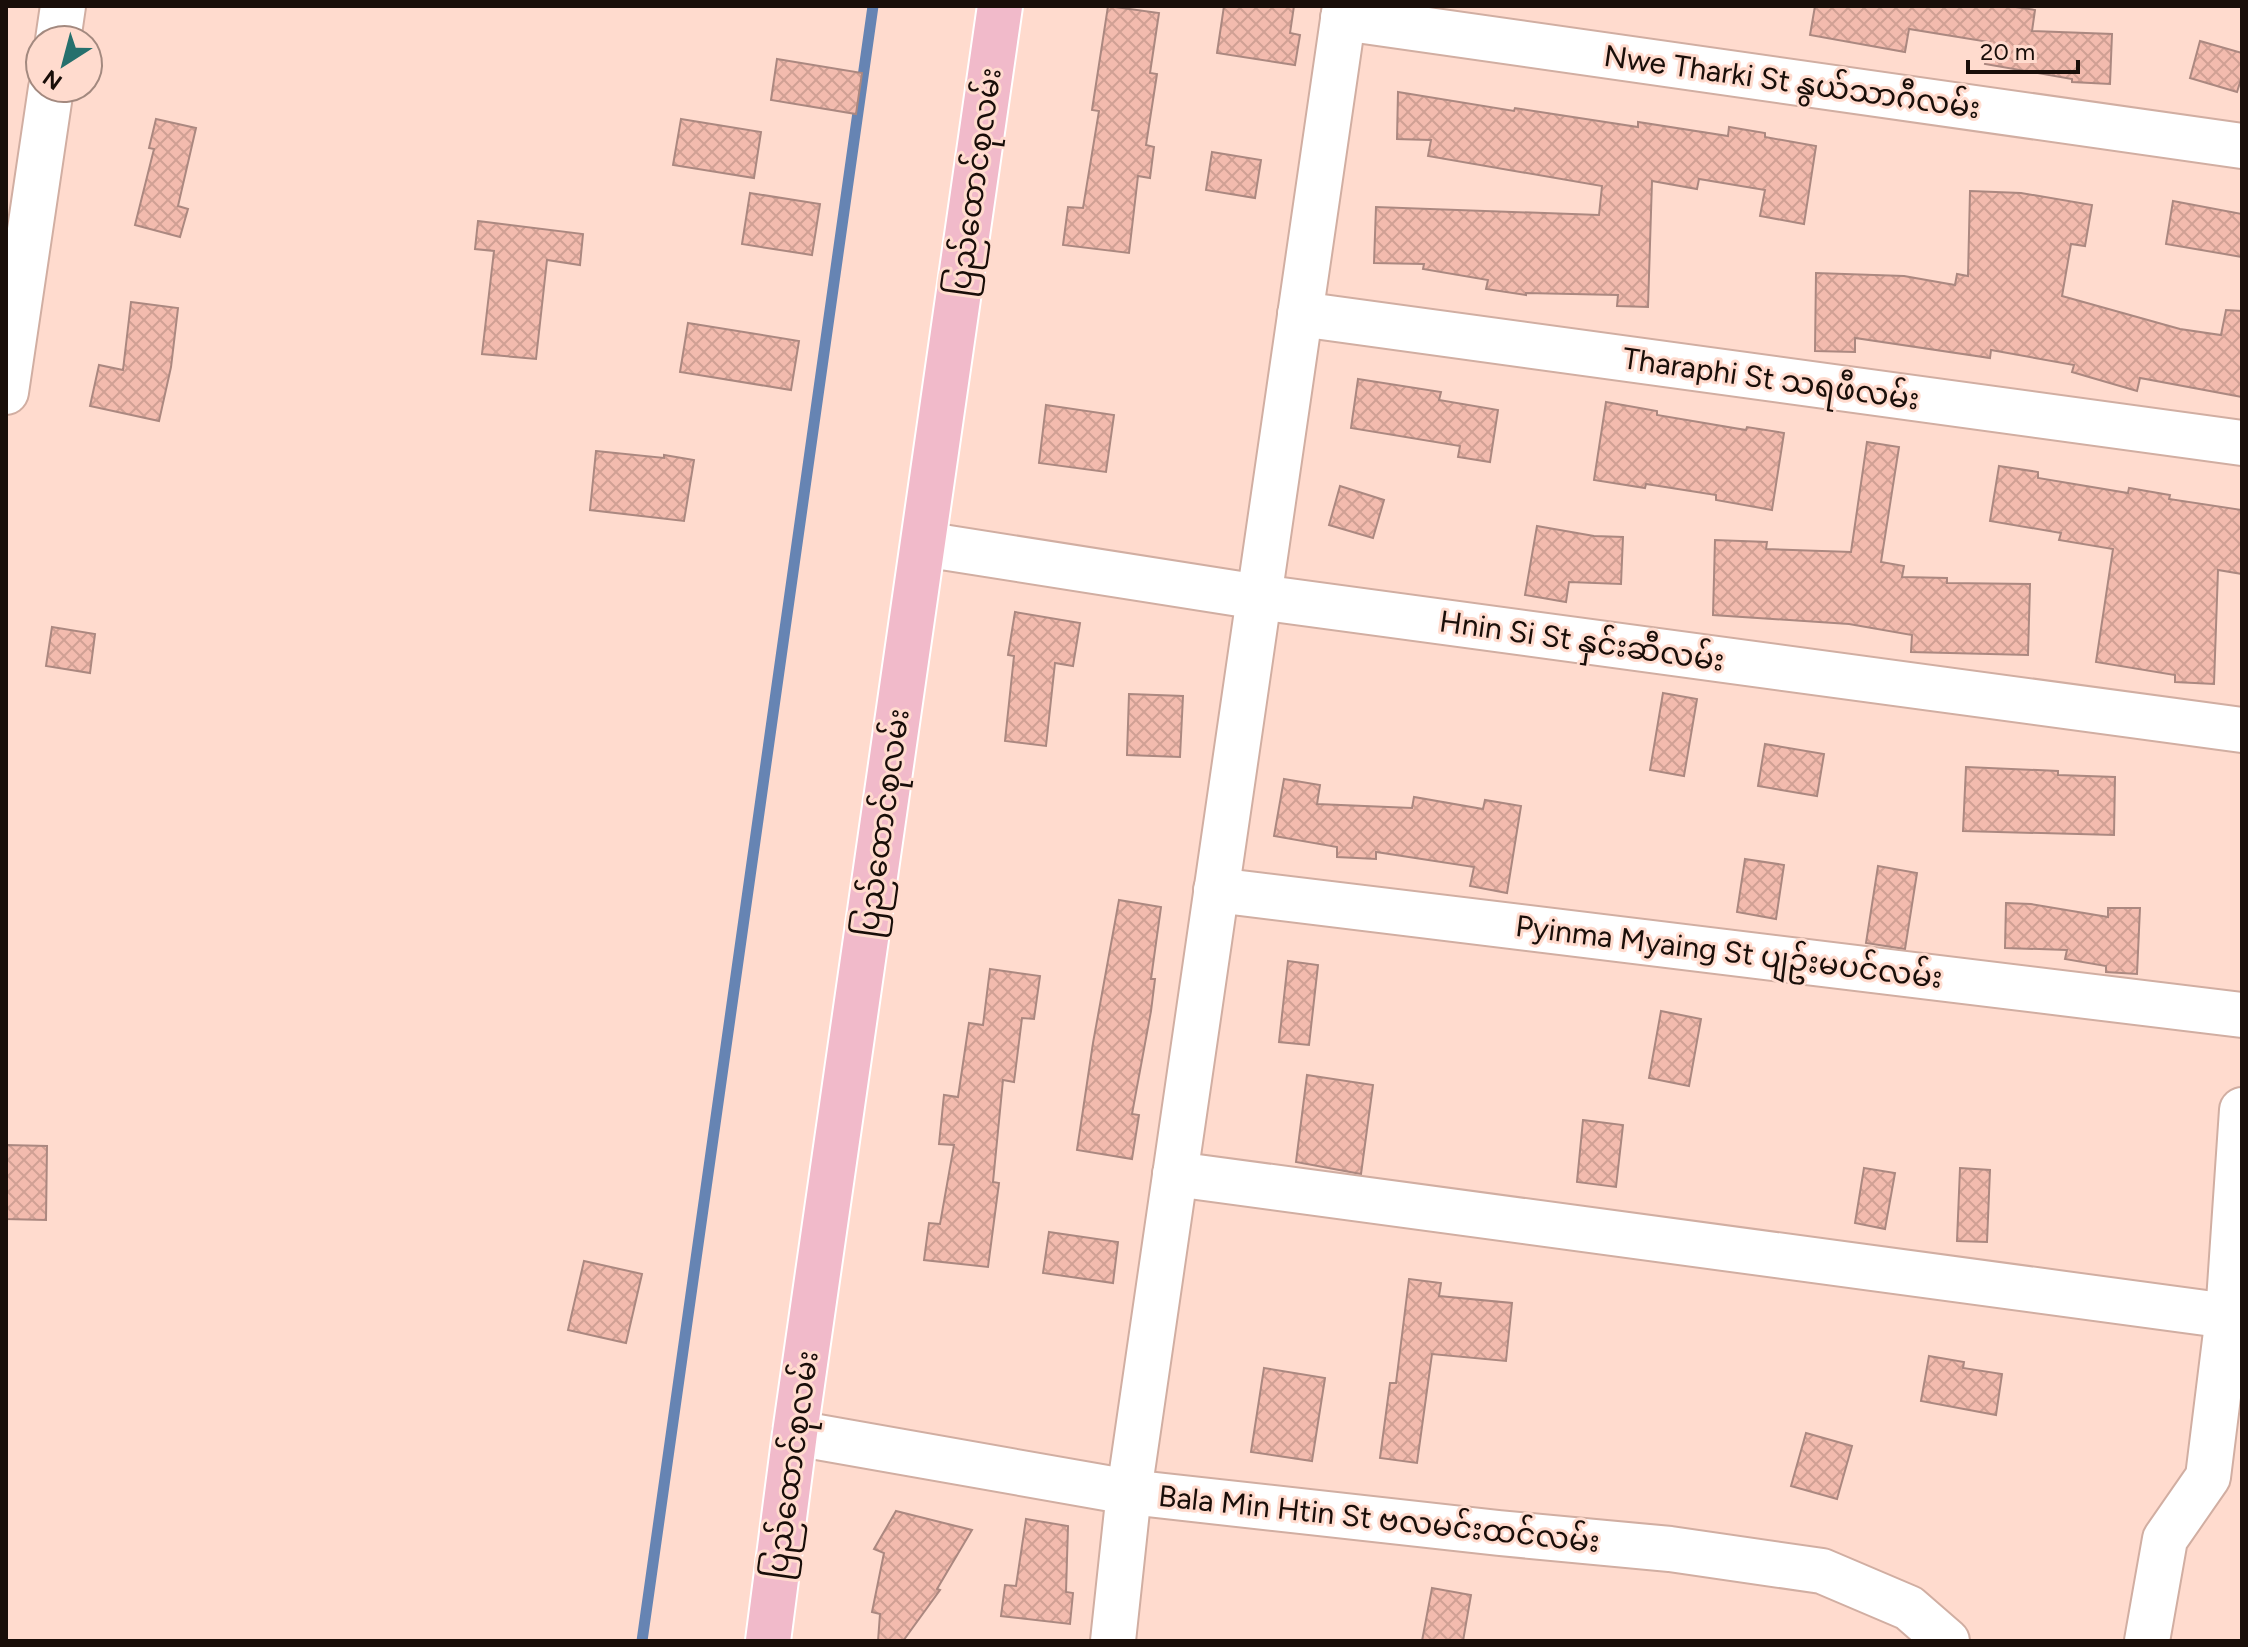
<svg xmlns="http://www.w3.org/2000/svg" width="2248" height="1647" font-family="Figtree,'Noto Sans Myanmar',sans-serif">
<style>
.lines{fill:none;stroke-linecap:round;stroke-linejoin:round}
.stream{stroke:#6684b3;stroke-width:11}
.building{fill:url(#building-cross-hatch);stroke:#ab8880;stroke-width:2}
.minor-casing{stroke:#d1aea2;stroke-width:48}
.major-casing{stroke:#fff;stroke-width:48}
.minor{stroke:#fff;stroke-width:44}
.major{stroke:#f1baca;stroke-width:44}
.labels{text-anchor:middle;stroke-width:6;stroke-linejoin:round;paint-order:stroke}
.street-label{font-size:30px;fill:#190e09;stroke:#ffdbce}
</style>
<defs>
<pattern id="building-cross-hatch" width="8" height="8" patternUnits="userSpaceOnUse" patternTransform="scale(2)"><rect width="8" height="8" fill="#f3bbae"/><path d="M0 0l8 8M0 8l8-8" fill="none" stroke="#d0a094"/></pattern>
</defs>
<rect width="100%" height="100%" fill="#ffdbce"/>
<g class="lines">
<!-- stream -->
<polyline class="stream" points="642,1641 873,6"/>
</g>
<!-- building -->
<g class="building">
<polygon points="1108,6 1159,13 1150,73 1157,74 1146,145 1154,147 1150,178 1138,176 1129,253 1063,245 1068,207 1083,208 1099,111 1092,110"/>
<polygon points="1224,6 1294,6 1290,33 1300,35 1295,65 1217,53"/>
<polygon points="1815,6 2009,6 2035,10 2032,31 2112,34 2110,84 2072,82 2072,79 1985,64 1989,42 1909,29 1905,52 1810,35"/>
<polygon points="2200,41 2242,53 2242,76 2237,92 2190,78"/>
<polygon points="777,59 862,73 856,114 771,100"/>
<polygon points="1398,92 1514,111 1515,108 1638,127 1638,122 1728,136 1729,127 1765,133 1765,137 1816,146 1804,224 1760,216 1765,190 1699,179 1697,189 1652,181 1648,307 1617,306 1618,295 1526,293 1526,295 1486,289 1488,280 1423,269 1424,264 1374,263 1376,207 1599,215 1602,186 1428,156 1431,140 1397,139"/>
<polygon points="156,119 196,128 178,206 188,209 180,237 135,225 154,149 149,148"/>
<polygon points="681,119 761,132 754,178 673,165"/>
<polygon points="1212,152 1261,160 1255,198 1206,190"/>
<polygon points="1970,191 2021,193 2092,205 2085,246 2071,244 2062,296 2180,329 2221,335 2226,310 2242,311 2242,397 2140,378 2137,391 2072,372 2074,365 1991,350 1990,358 1855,338 1855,352 1815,351 1816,273 1904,276 1955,285 1957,274 1968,276"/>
<polygon points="750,193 820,204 812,255 742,244"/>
<polygon points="2173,201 2242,214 2242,257 2166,244"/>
<polygon points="478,221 583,234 580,265 547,260 536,359 482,354 494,251 475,249"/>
<polygon points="131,302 178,308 171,367 159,421 90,406 99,365 123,370"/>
<polygon points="688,323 799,341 791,390 680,372"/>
<polygon points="1358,379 1441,392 1439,400 1498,410 1490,462 1458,457 1460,446 1351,428"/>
<polygon points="1606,402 1657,411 1657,415 1746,430 1747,427 1784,433 1772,510 1716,500 1716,495 1646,484 1645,488 1594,480"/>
<polygon points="1046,405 1114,415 1106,472 1039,463"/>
<polygon points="1867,442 1899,447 1881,562 1904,566 1902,577 1947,578 1947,583 2030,584 2028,655 1911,652 1912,635 1849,624 1713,615 1715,540 1767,542 1766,549 1851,552"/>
<polygon points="596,451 664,458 664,455 694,460 684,521 590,510"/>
<polygon points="1999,466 2038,472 2038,478 2128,493 2129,488 2170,495 2169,499 2242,510 2242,574 2218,570 2214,684 2175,682 2175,675 2096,662 2113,549 2059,540 2061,533 1990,521"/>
<polygon points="1340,486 1384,500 1373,538 1329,525"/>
<polygon points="1537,526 1594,536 1623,537 1621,584 1569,582 1566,602 1525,595"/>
<polygon points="1015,612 1080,623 1073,666 1055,663 1046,746 1005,741 1014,656 1008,655"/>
<polygon points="52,627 95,634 90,673 46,666"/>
<polygon points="1663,693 1697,699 1684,776 1650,770"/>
<polygon points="1129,694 1183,696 1180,757 1127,755"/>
<polygon points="1765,744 1824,754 1817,796 1758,786"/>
<polygon points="1966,767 2058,771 2058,775 2115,777 2114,835 1963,831"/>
<polygon points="1284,779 1320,785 1317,804 1412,808 1414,797 1483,809 1485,800 1521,806 1507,893 1470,886 1474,867 1376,852 1376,859 1337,857 1337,847 1274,836"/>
<polygon points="1745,859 1784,865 1776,919 1737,912"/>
<polygon points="1878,866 1917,873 1905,949 1866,943"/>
<polygon points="1119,900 1161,907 1151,979 1155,979 1151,1011 1132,1114 1139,1115 1132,1159 1077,1150 1093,1043"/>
<polygon points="2006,903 2031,904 2108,917 2108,908 2140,908 2137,974 2106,972 2106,966 2065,959 2067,950 2005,948"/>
<polygon points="1288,961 1318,965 1309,1045 1279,1042"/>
<polygon points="990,969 1040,976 1034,1019 1022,1018 1014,1082 1003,1080 993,1182 999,1183 988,1267 924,1260 929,1223 940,1224 954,1145 939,1144 944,1095 958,1097 969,1023 983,1025"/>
<polygon points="1661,1011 1701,1019 1689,1086 1649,1078"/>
<polygon points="1307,1075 1373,1085 1361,1174 1296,1162"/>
<polygon points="1583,1120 1623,1125 1616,1187 1577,1182"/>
<polygon points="6,1145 47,1146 46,1220 6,1219"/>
<polygon points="1864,1168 1895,1173 1885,1229 1855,1223"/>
<polygon points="1960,1168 1990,1170 1987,1242 1957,1241"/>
<polygon points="1049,1232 1118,1242 1113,1283 1043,1273"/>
<polygon points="584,1261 642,1274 626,1343 568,1330"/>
<polygon points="1409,1279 1441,1283 1439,1296 1512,1303 1506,1361 1432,1354 1417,1463 1380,1458 1390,1383 1396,1383"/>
<polygon points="1929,1356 1964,1362 1963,1368 2002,1374 1996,1415 1921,1401"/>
<polygon points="1264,1368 1325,1378 1312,1461 1251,1452"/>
<polygon points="1806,1433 1852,1446 1837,1499 1791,1486"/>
<polygon points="896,1511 972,1530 937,1589 940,1590 903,1641 878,1641 880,1614 872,1612 884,1553 874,1549"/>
<polygon points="1026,1519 1068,1526 1066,1592 1073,1593 1070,1624 1001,1616 1005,1585 1016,1586"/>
<polygon points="1432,1588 1471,1595 1463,1641 1422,1641"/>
</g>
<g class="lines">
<defs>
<g id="minor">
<polyline points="1343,18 2242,146"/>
<polyline points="58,40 63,6"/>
<polyline points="1300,314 2242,443"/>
<polyline points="6,392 51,88"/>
<polyline points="923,544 1259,597 2242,730"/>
<polyline points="1216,890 2242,1015"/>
<polyline points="1175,1174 2228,1316"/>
<polyline points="795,1433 1129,1492 1499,1533 1670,1549 1822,1571 1909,1608 1947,1641"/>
<polyline points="1113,1641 1129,1492 1345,6"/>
<polyline points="2147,1641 2165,1539 2208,1477 2228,1316 2242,1110"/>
</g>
<polyline id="major" points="768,1641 795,1433 1000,6"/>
</defs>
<!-- minor casing -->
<use href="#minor" class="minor-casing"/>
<!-- major casing -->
<use href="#major" class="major-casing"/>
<!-- minor -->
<use href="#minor" class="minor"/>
<!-- major -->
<use href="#major" class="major"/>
</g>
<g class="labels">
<!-- street labels -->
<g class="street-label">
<text transform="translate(1792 82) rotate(8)" y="10">Nwe Tharki St နွယ်သာဂီလမ်း</text>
<text transform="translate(975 182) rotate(-82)" y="10">ပြည်ထောင်စုလမ်း</text>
<text transform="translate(1771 379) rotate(8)" y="10">Tharaphi St သရဖီလမ်း</text>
<text transform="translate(1582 641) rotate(8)" y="10">Hnin Si St နှင်းဆီလမ်း</text>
<text transform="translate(883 823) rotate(-82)" y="10">ပြည်ထောင်စုလမ်း</text>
<text transform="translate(1729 952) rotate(7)" y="10">Pyinma Myaing St ပျဥ်းမပင်လမ်း</text>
<text transform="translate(792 1465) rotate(-82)" y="10">ပြည်ထောင်စုလမ်း</text>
<text transform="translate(1379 1519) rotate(6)" y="10">Bala Min Htin St ဗလမင်းထင်လမ်း</text>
</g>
</g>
<!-- border -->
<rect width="2248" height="1647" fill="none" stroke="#190e09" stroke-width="16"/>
<!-- north arrow -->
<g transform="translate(64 64) rotate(216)"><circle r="38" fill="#ffdbce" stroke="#a3897f" stroke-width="2"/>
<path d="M0-6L14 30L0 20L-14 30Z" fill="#26706d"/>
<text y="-12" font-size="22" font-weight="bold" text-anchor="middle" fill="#190e09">N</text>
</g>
<!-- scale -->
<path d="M1968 60v12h110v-12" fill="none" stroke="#190e09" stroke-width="4"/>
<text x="1980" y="60" font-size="24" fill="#190e09" stroke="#ffdbce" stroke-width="6" paint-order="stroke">20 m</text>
</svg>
